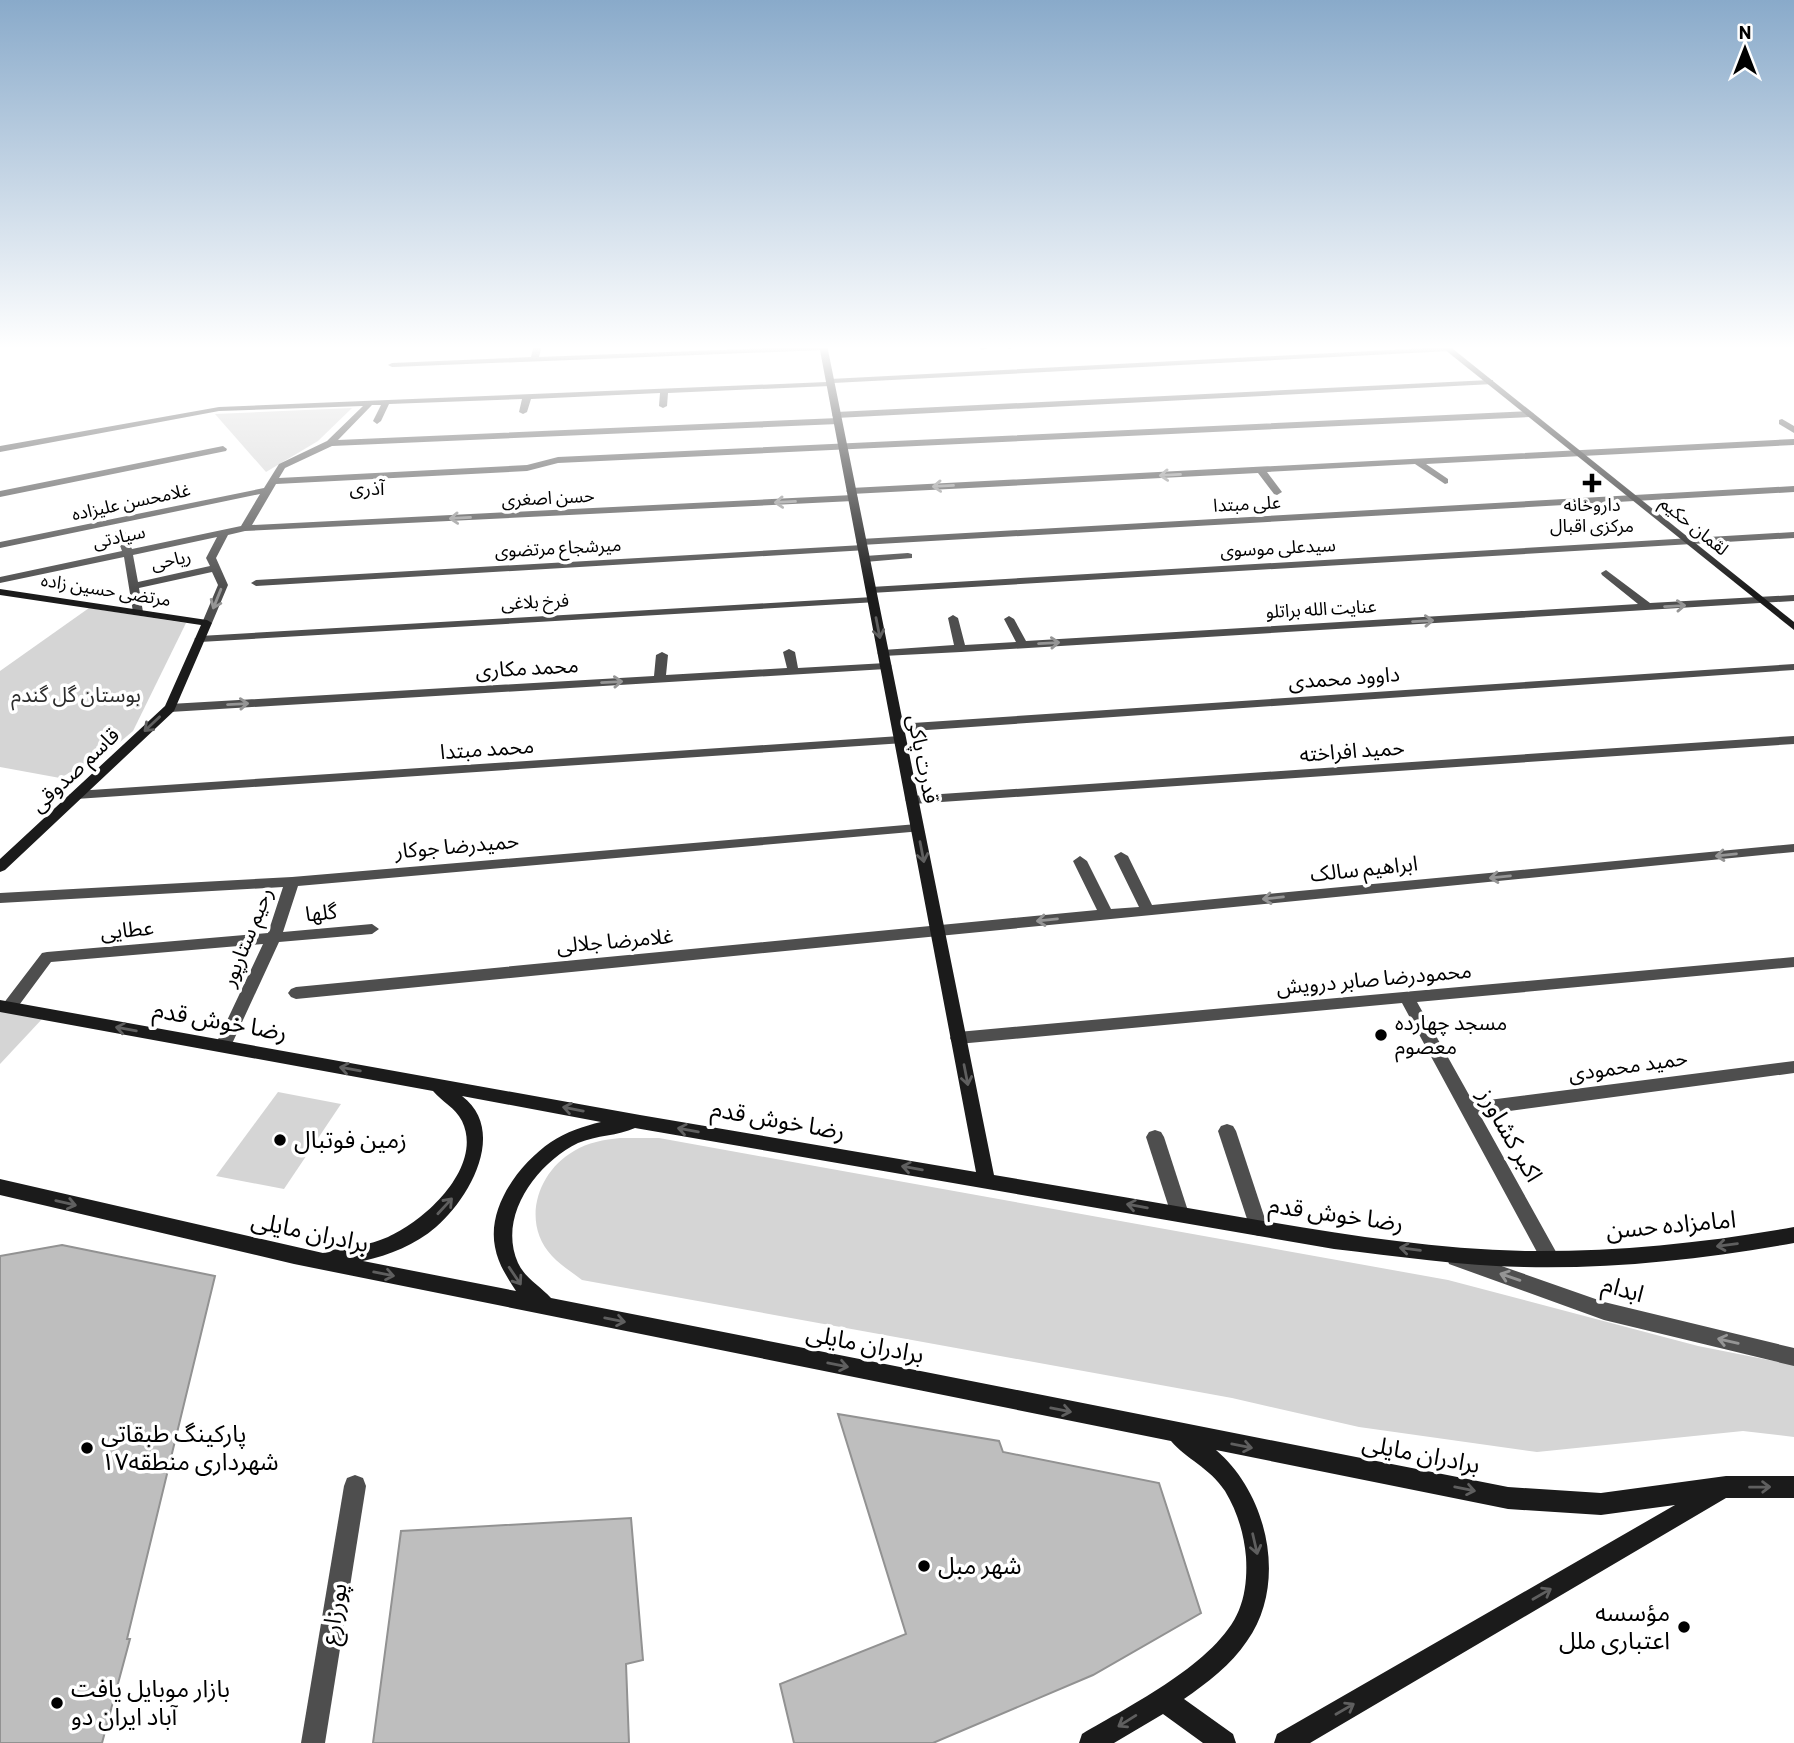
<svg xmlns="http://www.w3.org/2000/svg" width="1794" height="1743" font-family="Barlow,'Noto Sans Arabic',sans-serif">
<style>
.green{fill:#d5d5d5}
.building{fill:#bebebe;stroke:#929292;stroke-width:2}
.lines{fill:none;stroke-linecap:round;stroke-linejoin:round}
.street{fill:#4e4e4e;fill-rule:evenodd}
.secondary{fill:#1b1b1b;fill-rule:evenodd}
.oneway{stroke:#959595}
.oneway2{stroke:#5f5f5f}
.poi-dot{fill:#000;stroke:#fff;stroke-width:2.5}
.labels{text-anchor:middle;stroke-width:7;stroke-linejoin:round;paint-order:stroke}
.far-street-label{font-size:18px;fill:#000;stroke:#fff}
.far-poi-label{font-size:18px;fill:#000;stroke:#fff}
.far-neighbourhood-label{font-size:19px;fill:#000;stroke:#fff}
.street-label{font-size:21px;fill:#000;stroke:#fff}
.park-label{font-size:21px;fill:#2c2c2c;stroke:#fff}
.poi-label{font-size:21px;fill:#000;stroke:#fff;text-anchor:start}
.near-street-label{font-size:24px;fill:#000;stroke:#fff}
.near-poi-label{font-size:24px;fill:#000;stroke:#fff;text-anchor:start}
</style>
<rect width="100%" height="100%" fill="#fff"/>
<!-- green -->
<g class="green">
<polygon points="352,408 318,441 266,472 215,414"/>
<polygon points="89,608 186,623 133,731 108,752 60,778 0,767 0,671"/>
<polygon points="0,1010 43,1018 0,1064"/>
<polygon points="278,1092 341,1104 284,1189 216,1176"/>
<path d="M620,1138h39l789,142 250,66 96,19v72l-51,-6 -206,21 -178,-25 -127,-29 -650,-118c-10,-8 -22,-15 -30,-24 -31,-33 -15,-84 22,-105 14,-9 30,-11 46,-13z"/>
</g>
<!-- building -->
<g class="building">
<polygon points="62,1245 215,1276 127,1639 130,1639 102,1743 0,1743 0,1256"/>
<polygon points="838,1414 999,1441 1003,1452 1159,1483 1201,1613 1093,1675 933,1743 794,1743 780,1684 906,1634"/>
<polygon points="631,1518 643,1660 626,1664 629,1743 373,1743 401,1531"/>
</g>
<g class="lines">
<!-- street -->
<g class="street">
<polygon points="534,345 542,345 539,357 823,346 827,348 823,350 392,367 388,365 392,363 531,357"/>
<polygon points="978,345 986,345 988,348 981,350"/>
<polygon points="1004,345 1012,345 1013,347 1009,349"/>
<path d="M1447,347h3v4l-617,32 -3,3 -162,7 -1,13 -4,2 -4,-2 1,-13 -129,6 -4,13 -4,2 -4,-2 3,-13 -133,5 -8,17 -4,3 -4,-3 8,-16h-9l-34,35 500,-22 4,3 -4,3 -506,22 -47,22 -6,10 248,-13 31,-8 972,-46 4,3 -4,3 -972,46 -31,8 -251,13 -24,41 601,-30 5,3 -5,3 -608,30 -17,4 -12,23 12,27 -16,38 -5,3 -5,-3 16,-38 -6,-13 -73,16 4,24 -5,3 -5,-3 -9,-55 -124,26v-6l122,-26 -7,-19 5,-3 5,3 7,17 109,-23 19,-32 -260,54v-6l264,-54 15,-24 48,-23 36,-35 -144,5 -219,41v-6l219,-39 608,-25 3,-3zM217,537l-11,21 4,8 -72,16 -5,-27z"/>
<polygon points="1490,380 1493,380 1493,384 836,418 832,415 836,412"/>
<polygon points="1782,419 1794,426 1794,433 1779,424 1779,420"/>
<polygon points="1794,439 1794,445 1426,464 1448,479 1448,483 1445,484 1415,464 1267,472 1282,492 1277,495 1274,494 1258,473 851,494 846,491 851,488"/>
<polygon points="223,446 227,449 226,451 0,497 0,491"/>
<polygon points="1794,486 1794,492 861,545 856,542 861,539"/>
<polygon points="1794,532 1794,538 871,593 866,590 871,587"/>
<polygon points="863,545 867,546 867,550 256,586 251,583 256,580"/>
<polygon points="908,553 912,554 912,558 865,562 860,559 865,556"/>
<polygon points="1606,570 1650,603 1794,595 1794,601 961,652 883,656 877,653 883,650 954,645 948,618 953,615 958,618 965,645 1016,642 1004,619 1009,616 1014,619 1026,641 1638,604 1602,575 1601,573"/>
<polygon points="873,597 877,598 877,602 200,642 194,639 200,636"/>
<polygon points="789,649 795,652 798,668 886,663 892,666 886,669 170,712 164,708 170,704 654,676 656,655 662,652 668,655 666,675 787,668 783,652"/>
<polygon points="1794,664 1794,670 898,732 892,728 898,724"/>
<polygon points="900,736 904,737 906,740 904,743 76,799 69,795 76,791"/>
<polygon points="1794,736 1794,744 912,804 905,800 912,796"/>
<polygon points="917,824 922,825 924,828 922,831 298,886 283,932 372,924 379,929 372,934 279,942 231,1046 229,1050 223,1052 217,1050 215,1046 263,944 51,962 14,1012 2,1012 0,1008 42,953 47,952 268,933 283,887 0,903 0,893 292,877"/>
<polygon points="1794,844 1794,852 296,999 291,997 288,993 291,989 296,987 1097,910 1073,861 1080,856 1087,861 1111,909 1139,907 1114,856 1121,852 1128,856 1152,905"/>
<polygon points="1794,957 1794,967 1417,1002 1473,1102 1794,1061 1794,1073 1480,1115 1560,1259 1558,1265 1551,1267 1544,1265 1402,1003 958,1044 952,1042 950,1038 952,1034 958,1032"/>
<polygon points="1227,1124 1233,1126 1236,1131 1268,1228 1266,1234 1259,1236 1252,1234 1250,1228 1218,1131 1221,1126"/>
<polygon points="1155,1130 1161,1132 1164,1137 1189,1214 1186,1220 1180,1222 1174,1220 1171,1214 1146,1137 1149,1132"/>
<polygon points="1456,1250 1604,1302 1794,1348 1794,1366 1604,1320 1449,1264 1447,1258 1449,1252"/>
<polygon points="355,1475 363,1478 366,1486 325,1743 301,1743 344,1486 347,1478"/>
</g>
<!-- secondary -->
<g class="secondary">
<path d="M819,345h8l167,830c82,14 164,28 246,42 94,16 189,32 285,34 90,1 180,-8 269,-24v16c-89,16 -179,26 -270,24 -63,-1 -127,-11 -190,-18l-699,-121c-17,8 -38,7 -57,15 -41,20 -81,73 -60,120 7,15 22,23 33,35l957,189 93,6 125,-17h68v22h-68l-416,245h-36l3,-9 398,-229 -74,10 -93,-6 -292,-59c52,44 72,134 31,191 -16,24 -40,42 -63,58l49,35 3,9h-33l-40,-29 -49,29h-35l3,-9c47,-28 136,-72 157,-124 7,-17 8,-36 7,-53 -2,-24 -9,-46 -21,-66 -16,-24 -39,-32 -54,-50l-877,-177 -294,-69v-16l323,74 7,-3c20,-2 39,-5 58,-13 37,-16 96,-70 74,-116 -7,-14 -20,-19 -29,-30l-433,-79v-12l640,115 336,57zM462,1096l139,26c-17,4 -35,10 -50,20 -32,22 -64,65 -56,105 3,17 12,30 21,44l-153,-30c27,-6 52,-16 73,-34 33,-28 72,-96 26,-131z"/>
<polygon points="1439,345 1448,345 1794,622 1794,630"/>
<polygon points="0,589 207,620 212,623 174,711 5,870 0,872 0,859 165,706 201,625 0,595"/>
</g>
</g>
<!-- one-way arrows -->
<defs><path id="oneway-shaft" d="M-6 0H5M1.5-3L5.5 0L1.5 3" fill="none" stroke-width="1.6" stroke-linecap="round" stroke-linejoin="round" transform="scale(1.75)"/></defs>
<g class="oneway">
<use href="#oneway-shaft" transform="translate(1170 475) rotate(177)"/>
<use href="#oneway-shaft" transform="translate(943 486) rotate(177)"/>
<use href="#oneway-shaft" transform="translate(785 502) rotate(177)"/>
<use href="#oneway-shaft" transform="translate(460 518) rotate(177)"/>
<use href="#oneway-shaft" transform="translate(217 599) rotate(112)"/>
<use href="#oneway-shaft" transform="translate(1675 606) rotate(-3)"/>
<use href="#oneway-shaft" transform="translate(1423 621) rotate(-3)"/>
<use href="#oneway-shaft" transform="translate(1049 643) rotate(-3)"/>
<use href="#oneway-shaft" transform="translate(612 682) rotate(-3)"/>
<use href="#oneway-shaft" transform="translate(238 704) rotate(-3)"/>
<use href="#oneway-shaft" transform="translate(1726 855) rotate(174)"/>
<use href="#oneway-shaft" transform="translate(1500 877) rotate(174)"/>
<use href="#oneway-shaft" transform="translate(1273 898) rotate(174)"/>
<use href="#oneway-shaft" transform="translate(1047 920) rotate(174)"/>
<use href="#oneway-shaft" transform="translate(1510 1277) rotate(-161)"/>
<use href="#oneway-shaft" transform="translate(1728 1341) rotate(-167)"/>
</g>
<g class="oneway2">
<use href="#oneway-shaft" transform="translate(878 628) rotate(79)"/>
<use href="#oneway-shaft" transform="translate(152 724) rotate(137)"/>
<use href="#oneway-shaft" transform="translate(922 852) rotate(79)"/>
<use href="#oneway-shaft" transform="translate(126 1029) rotate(-170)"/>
<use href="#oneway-shaft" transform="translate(350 1069) rotate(-170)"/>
<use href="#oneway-shaft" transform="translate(966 1075) rotate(79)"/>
<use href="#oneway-shaft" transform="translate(573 1109) rotate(-169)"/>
<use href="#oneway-shaft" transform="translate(688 1130) rotate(-170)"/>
<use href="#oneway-shaft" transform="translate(912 1168) rotate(-170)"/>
<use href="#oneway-shaft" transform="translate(66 1203) rotate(13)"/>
<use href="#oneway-shaft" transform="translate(445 1206) rotate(-47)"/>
<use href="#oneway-shaft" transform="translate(1137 1206) rotate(-170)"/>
<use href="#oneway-shaft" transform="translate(1727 1245) rotate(173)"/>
<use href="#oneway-shaft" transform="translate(1410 1249) rotate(-173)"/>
<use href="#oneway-shaft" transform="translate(384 1274) rotate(11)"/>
<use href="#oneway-shaft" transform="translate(515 1276) rotate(56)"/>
<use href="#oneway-shaft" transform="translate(615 1320) rotate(11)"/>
<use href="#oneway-shaft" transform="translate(838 1365) rotate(11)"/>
<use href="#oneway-shaft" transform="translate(1061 1410) rotate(11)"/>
<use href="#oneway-shaft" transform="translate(1242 1446) rotate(11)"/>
<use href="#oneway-shaft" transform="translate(1760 1487) rotate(-1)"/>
<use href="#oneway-shaft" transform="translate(1465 1489) rotate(11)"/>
<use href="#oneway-shaft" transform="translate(1255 1544) rotate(77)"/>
<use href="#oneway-shaft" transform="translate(1542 1594) rotate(-30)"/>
<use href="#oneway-shaft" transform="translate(1345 1709) rotate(-30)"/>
<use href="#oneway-shaft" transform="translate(1127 1721) rotate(148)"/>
</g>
<!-- sky -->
<linearGradient id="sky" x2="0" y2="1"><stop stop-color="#89aaca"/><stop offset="0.59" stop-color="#fff"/><stop offset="1" stop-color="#fff" stop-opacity="0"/></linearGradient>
<rect width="1794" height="589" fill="url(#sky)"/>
<!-- markers -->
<g class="poi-dot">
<path d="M1588.5 472.5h7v7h7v7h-7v7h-7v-7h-7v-7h7z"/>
<circle cx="1381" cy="1035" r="7"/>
<circle cx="280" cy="1140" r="7"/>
<circle cx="87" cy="1448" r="7"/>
<circle cx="924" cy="1566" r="7"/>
<circle cx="1684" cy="1627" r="7"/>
<circle cx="57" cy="1703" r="7"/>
</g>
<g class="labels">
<!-- far-street labels -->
<g class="far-street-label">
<text transform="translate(548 498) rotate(-3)" y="6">حسن اصغری</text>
<text transform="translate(131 502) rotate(-12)" y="6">غلامحسن علیزاده</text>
<text transform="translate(1247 504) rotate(-3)" y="6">علی مبتدا</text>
<text transform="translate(1694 526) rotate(39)" y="6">لقمان حکیم</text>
<text transform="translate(119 537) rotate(-12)" y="6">سیادتی</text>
<text transform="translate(558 548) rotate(-3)" y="6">میرشجاع مرتضوی</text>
<text transform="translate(1278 548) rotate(-3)" y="6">سیدعلی موسوی</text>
<text transform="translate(171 560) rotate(-12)" y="6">ریاحی</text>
<text transform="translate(106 590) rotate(9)" y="6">مرتضی حسین زاده</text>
<text transform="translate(535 602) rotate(-3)" y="6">فرخ بلاغی</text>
<text transform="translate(1321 609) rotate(-3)" y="6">عنایت الله براتلو</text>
</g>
<!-- far-poi labels -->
<g class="far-poi-label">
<text x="1592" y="511">داروخانه<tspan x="1592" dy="21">مرکزی اقبال</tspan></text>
</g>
<!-- far-neighbourhood labels -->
<g class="far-neighbourhood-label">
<text x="367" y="495">آذری</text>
</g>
<!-- street labels -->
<g class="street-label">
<text transform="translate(527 668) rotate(-3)" y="7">محمد مکاری</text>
<text transform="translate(1344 678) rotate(-4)" y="7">داوود محمدی</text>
<text transform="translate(487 749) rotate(-4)" y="7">محمد مبتدا</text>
<text transform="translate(1352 751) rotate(-4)" y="7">حمید افراخته</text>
<text transform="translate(923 759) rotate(79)" y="7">قدرت پاکی</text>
<text transform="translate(75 770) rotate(-43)" y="7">قاسم صدوقی</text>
<text transform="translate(457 846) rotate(-5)" y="7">حمیدرضا جوکار</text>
<text transform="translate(1364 869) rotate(-6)" y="7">ابراهیم سالک</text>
<text transform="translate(321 913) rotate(-6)" y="7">گلها</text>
<text transform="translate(127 930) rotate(-5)" y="7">عطایی</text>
<text transform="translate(247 937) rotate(-68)" y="7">رحیم ستارپور</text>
<text transform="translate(615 941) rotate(-5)" y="7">غلامرضا جلالی</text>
<text transform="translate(1374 979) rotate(-5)" y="7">محمودرضا صابر درویش</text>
<text transform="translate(1628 1066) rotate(-8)" y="7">حمید محمودی</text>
</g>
<!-- park labels -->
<g class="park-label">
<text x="76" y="702">بوستان گل گندم</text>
</g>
<!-- poi labels -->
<g class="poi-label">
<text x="1395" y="1030">مسجد چهارده<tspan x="1395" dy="24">معصوم</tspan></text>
</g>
<!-- near-street labels -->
<g class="near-street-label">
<text transform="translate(220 1021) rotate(10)" y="8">رضا خوش قدم</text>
<text transform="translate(778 1120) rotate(10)" y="8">رضا خوش قدم</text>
<text transform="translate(1510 1135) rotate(60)" y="8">اکبر کشاورز</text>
<text transform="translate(1336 1214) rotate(8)" y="8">رضا خوش قدم</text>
<text transform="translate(1671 1225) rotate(-5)" y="8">امامزاده حسن</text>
<text transform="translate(310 1232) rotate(12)" y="8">برادران مایلی</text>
<text transform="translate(1623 1289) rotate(16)" y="8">ابدام</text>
<text transform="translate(865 1344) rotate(11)" y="8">برادران مایلی</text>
<text transform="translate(1421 1454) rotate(11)" y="8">برادران مایلی</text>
<text transform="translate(334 1614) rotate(-81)" y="8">پورزارع</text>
</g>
<!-- near-poi labels -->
<g class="near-poi-label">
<text x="294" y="1148">زمین فوتبال</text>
<text x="101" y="1442">پارکینگ طبقاتی<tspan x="101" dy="28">شهرداری منطقه۱۷</tspan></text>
<text x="938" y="1574">شهر مبل</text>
<text x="1670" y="1621" text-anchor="end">مؤسسه<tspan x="1670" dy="28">اعتباری ملل</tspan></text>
<text x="71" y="1697">بازار موبایل یافت<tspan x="71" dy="28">آباد ایران دو</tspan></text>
</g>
</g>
<!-- north arrow -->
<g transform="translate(1745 49)" stroke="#ffffff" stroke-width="5" paint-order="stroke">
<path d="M0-5L12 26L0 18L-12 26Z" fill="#000000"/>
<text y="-10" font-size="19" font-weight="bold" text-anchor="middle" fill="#000000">N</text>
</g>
</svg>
